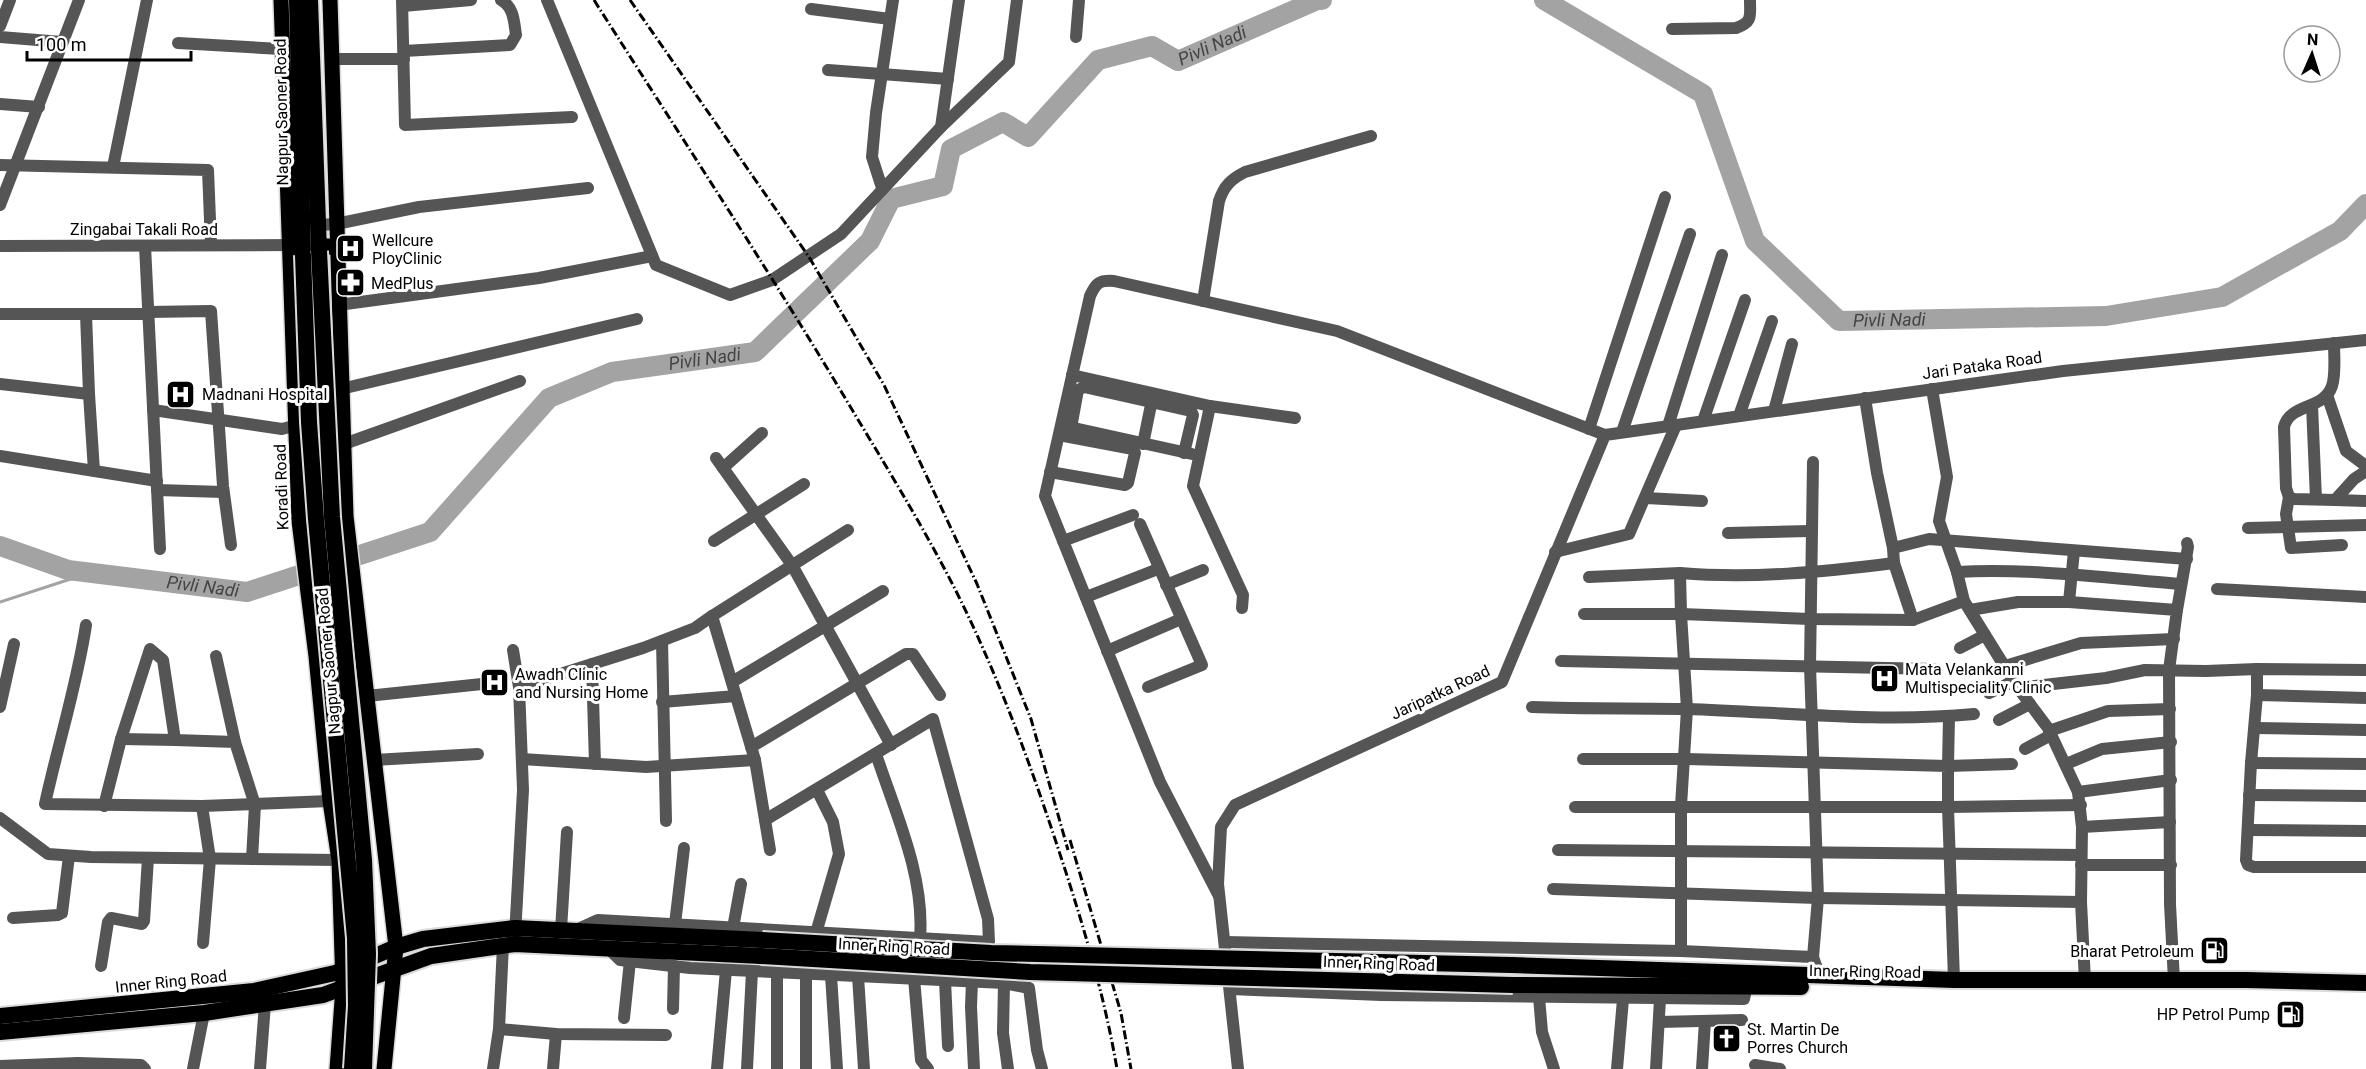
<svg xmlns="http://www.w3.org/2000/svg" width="2366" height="1069" font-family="Roboto,sans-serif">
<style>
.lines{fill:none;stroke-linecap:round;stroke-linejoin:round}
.stream{stroke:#a3a3a3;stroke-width:3}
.river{stroke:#a3a3a3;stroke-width:20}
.primary-casing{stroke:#dbdbdb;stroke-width:18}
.trunk-casing{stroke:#dbdbdb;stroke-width:20}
.minor{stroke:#555;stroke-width:12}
.tertiary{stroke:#555;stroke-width:12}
.primary{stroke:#000;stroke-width:15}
.trunk{stroke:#000;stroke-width:16}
.rail{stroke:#000;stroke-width:3;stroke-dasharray:9 3 1.5 3;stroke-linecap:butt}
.trunk-bridge-casing{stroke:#dbdbdb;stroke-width:20;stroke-linecap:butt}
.trunk-bridge{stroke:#000;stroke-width:16}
.labels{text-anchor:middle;stroke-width:6;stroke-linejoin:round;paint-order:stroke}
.street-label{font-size:16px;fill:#000;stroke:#fff}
.poi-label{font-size:16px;fill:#000;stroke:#fff;text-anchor:start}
.water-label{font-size:18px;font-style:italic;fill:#444;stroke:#fff}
</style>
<rect width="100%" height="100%" fill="#fff"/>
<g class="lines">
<!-- stream -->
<polyline class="stream" points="0,602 89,573"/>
<!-- river -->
<g class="river">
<path id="s1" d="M1544,0l159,94 52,147 84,80 267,-5 116,-19 118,-66 26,-27"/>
<path id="s2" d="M0,546l68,24 179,22 183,-60 119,-134 63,-26 143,-20 115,-111 21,-42 52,-13 8,-37 52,-27 25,15 70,-77 54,-14 26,15 139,-61h5"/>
</g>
<defs>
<g id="primary">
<polyline points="281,0 299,521 316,656 330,801 339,860 343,987 337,1069"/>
<polyline points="330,0 346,516 396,947 384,1069"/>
</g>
<g id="trunk">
<polyline points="297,0 303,255"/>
<polyline points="310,0 319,251"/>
<polyline points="319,246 336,247"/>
<polyline points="1511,965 1954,980 2246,980 2366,983"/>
<polyline points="1513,985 1801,987"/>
<polyline points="0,1016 254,991 335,973 396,947 423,939 515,928 762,940"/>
<polyline points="0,1032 204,1013 323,995 431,956 515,944 761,956"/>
</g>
</defs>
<!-- primary casing -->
<use href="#primary" class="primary-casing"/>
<!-- trunk casing -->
<use href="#trunk" class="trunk-casing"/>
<!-- minor -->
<g class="minor">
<polyline points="402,0 405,125 572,117"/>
<polyline points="547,0 656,265 730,295 772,280 841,234 941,127 1009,62 1017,0"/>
<polyline points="403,6 471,0"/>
<polyline points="811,9 890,19"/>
<polyline points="0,26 10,0"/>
<path d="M1672,29l64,-1c17,-6 14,-12 14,-28"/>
<polyline points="0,37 62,42"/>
<polyline points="1076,37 1079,0"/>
<polyline points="178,43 281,49"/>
<path d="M404,51l106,-6 6,-10c-2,-13 -2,-28 -15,-35"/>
<polyline points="332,59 404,59"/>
<polyline points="828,70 948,79"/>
<polyline points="0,104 39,107"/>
<polyline points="941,127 959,0"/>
<polyline points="0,165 208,170 211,245"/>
<polyline points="113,167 147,0"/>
<polyline points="882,188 872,157 876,113 893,0"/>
<polyline points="0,205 79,0"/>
<polyline points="319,225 336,224 419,207 588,188"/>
<polyline points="145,246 160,549"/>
<path d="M1203,301l16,-100c5,-15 12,-22 26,-29l126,-36"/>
<polyline points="338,305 539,278 652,256"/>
<polyline points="148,312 211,311 223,486 231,545"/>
<polyline points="0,314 148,314"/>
<polyline points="86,314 89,394"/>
<path d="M2334,343c0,13 2,31 -2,43 -8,24 -42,17 -48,41l2,61 3,9 5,2 41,1 19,-21 12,-8"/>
<polyline points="1072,375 1210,406 1295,418"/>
<polyline points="0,384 89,394 94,471"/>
<polyline points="341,389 637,319"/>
<polyline points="1932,389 1947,477 1939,521 1957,572 1964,601 2018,688 2048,728 2078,792 2082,827 2081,902"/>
<polyline points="2327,395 2346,451 2366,466"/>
<polyline points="1865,398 1877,473 1893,548"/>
<polyline points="2312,405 2316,499"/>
<polyline points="1210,406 1193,486 1243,595 1242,608"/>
<polyline points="153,410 282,429 297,425"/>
<polyline points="1774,411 1792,344"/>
<polyline points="1739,416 1772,321"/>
<polyline points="1703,421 1745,300"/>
<polyline points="1065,426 1192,454"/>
<polyline points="1668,426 1722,255"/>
<polyline points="1071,428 1078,390 1084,387 1191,411 1193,415 1184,453"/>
<polyline points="1589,429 1665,197"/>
<polyline points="1622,432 1690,234"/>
<polyline points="344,444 520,381"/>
<polyline points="1143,444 1153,395"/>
<polyline points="0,456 157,481"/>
<polyline points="716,458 792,565 891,745"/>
<polyline points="723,468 762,433"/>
<polyline points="1050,472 1125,485 1128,483 1135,453 1133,449 1059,435"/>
<polyline points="157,490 223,492"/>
<polyline points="2289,497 2286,514 2291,548 2342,545"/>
<polyline points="1646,498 1702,501"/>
<polyline points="2335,500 2366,501"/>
<polyline points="1140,524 1202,665 1148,687"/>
<polyline points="2248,528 2366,525"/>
<polyline points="1728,533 1810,531"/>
<polyline points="714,541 804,484"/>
<polyline points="1063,541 1133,515"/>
<polyline points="1555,552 1629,534 1676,425"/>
<polyline points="1894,563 1913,620"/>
<path d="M1957,572c74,-4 150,6 224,12"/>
<polyline points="1589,577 1680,573"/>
<polyline points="1166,585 1203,570"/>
<polyline points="2217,589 2366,597"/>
<polyline points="1086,597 1158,569"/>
<polyline points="2069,602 2074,551"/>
<polyline points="1970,610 2018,602 2069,602 2177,610 2169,670 2170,904 2174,981"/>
<polyline points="2177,610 2188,547 2187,543"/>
<polyline points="1584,614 1681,614 1810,619 1913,620 1964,601"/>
<path d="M86,625c-9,60 -28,119 -41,179l157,2 128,-5"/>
<polyline points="662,641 666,821"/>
<polyline points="1960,648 1985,635"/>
<polyline points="513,650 519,687 523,790 515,936"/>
<polyline points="1107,651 1181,619"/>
<polyline points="216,656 235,742"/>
<polyline points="1561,661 1936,669"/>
<polyline points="592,664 595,764"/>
<polyline points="2005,666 2081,643 2174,639"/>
<polyline points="2366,670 2257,669 2257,695 2251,763 2246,860 2248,865 2254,867 2366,867"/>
<polyline points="732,682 883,591"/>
<polyline points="519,687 643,648 695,628 712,616"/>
<polyline points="2018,688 2106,678 2145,670 2206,671 2257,669"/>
<polyline points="1989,693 2014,681"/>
<polyline points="2257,695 2366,698"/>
<polyline points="367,696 482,684"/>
<polyline points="662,702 736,696"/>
<polyline points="0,707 14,644"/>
<path d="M1532,707c51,2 103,1 155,2 95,3 192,14 287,5"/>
<polyline points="1949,717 1948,766 2012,764"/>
<polyline points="1999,720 2030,704"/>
<polyline points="2255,728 2366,730"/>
<polyline points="2049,731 2108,711 2170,709"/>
<polyline points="121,739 175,740"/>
<polyline points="751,747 906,654 913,654 940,695"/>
<polyline points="2025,749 2051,735"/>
<path d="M876,754c19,58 49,122 44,184"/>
<polyline points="522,759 646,767 755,760"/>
<polyline points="1583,759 1686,759 1948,766 1948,807 1954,980"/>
<polyline points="374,760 478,754"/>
<polyline points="2251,763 2366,764"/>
<polyline points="2066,764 2102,749 2171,742"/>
<polyline points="2078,792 2171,780"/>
<polyline points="2249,795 2366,796"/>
<polyline points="104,806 121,739 150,649 163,660 175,740 235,742 255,805 252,859"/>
<polyline points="202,806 210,859 203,943"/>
<polyline points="1575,807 1948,807 2081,805"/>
<polyline points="0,818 48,854 91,857 339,860"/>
<polyline points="2082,827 2170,822"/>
<polyline points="2248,830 2366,831"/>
<polyline points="770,850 755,760 712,616 848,530"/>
<polyline points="1558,850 2081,855"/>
<polyline points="2081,865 2171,865"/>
<polyline points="1553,889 1818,898 2081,902 2085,981"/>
<path d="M1219,896l-59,-114 -115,-286 45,-200c6,-13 9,-16 24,-15l223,50 268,104"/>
<polyline points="13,918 58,915 62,913 69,856"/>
<polyline points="675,924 684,848"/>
<polyline points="733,928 741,884"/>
<polyline points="561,930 567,832"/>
<polyline points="576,930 598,920 989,942 988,919 933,719 765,820"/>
<polyline points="816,933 839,854 833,822 817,790"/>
<polyline points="608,948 620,960 690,968 1004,983 1029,988 1037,1050 1042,1069"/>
<path d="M1681,951v-145l6,-97 -6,-95 -1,-41c72,6 143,-1 214,-10l-1,-15 36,-9 258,20"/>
<polyline points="1813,957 1818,898 1810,666 1813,462"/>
<polyline points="101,966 108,922 111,918 142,924 144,921 148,858"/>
<polyline points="831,975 837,1069"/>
<polyline points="858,976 864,1069"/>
<polyline points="914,978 921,1060 928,1069"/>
<polyline points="945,980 948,1046"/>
<polyline points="972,981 971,1007 974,1069"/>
<polyline points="1004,983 1003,1033 1008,1069"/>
<polyline points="1539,997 1542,1032 1554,1069"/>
<polyline points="673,1009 674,966"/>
<polyline points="624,1018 630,961"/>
<polyline points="1659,1022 1742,1020"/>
<polyline points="499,1029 556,1034 666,1035"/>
<polyline points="78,1063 141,1065 145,1069"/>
<polyline points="1755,1065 1780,1069"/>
<polyline points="0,1066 78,1063 77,1069"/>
<polyline points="193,1069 204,1013"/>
<polyline points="260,1069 265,1004"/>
<polyline points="493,1069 499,1029 503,945"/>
<polyline points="553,1069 556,1034"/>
<polyline points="717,1069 726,970"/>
<polyline points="747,1069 752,971"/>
<polyline points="777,1069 777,972"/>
<polyline points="806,1069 806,973"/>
<polyline points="1617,1069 1623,999"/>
<polyline points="1656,1069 1660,999"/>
<polyline points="1702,1069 1705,1021"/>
</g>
<!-- tertiary -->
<g class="tertiary">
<polyline points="0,246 296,245"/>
<polyline points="1225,942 1681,951 1813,957 1820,977"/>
<polyline points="1231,989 1381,995 1744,999 1747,986"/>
<polyline points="1238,1069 1218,884 1221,827 1235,805 1502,682 1605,435 2063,371 2366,340"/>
</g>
<!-- primary -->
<use href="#primary" class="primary"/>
<!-- trunk -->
<use href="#trunk" class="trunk"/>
<!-- rail -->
<g class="rail">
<path d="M594,0c87,137 177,273 260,413 35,58 71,117 102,178 41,82 73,169 102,257 24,73 46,145 59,221"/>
<polyline points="630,0 809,257 884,385 977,584 1031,719 1068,850"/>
<polyline points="1070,840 1121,1013 1131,1069"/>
</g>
<defs>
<g id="trunk-bridge">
<polyline points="319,251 332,517 364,860 368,954 364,1069"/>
<polyline points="303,255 309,422 316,519 355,938 356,1006 352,1069"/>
<polyline points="762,940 991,953 1511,965"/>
<polyline points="761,956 1030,972 1513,985"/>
</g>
</defs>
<!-- trunk-bridge casing -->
<use href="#trunk-bridge" class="trunk-bridge-casing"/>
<!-- trunk-bridge -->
<use href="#trunk-bridge" class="trunk-bridge"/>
</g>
<!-- icons -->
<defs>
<symbol id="hospital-square" viewBox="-11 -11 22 22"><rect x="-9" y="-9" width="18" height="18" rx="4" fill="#000" stroke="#fff"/><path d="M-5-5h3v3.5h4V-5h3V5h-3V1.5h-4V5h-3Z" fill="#fff"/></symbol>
<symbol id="pharmacy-square" viewBox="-11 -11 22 22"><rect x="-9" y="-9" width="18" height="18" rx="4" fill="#000" stroke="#fff"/><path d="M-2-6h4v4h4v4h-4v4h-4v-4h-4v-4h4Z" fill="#fff"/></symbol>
<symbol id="fuel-square" viewBox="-11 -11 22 22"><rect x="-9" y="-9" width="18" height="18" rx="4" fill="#000" stroke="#fff"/><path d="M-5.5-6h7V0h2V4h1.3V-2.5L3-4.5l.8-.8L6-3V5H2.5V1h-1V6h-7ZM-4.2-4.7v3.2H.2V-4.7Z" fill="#fff"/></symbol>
<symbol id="church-square" viewBox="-11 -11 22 22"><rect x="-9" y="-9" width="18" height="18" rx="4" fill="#000" stroke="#fff"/><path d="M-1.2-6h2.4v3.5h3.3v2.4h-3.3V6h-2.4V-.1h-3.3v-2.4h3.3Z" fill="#fff"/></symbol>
</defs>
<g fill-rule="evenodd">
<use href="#hospital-square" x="334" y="232" width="33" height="33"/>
<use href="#pharmacy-square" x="334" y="266" width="33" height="33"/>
<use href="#hospital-square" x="164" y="378" width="33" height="33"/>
<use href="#hospital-square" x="1868" y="662" width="33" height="33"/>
<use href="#hospital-square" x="478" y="666" width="33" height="33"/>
<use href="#fuel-square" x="2198" y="934" width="33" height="33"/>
<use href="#fuel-square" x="2274" y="998" width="33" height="33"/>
<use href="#church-square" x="1710" y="1022" width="33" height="33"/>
</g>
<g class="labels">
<!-- street labels -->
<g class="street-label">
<text transform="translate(281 112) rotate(-91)" y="6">Nagpur Saoner Road</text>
<text x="144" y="235">Zingabai Takali Road</text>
<text transform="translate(1982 365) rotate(-8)" y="6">Jari Pataka Road</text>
<text transform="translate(281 487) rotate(-92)" y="6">Koradi Road</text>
<text transform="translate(328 661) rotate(-95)" y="6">Nagpur Saoner Road</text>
<text transform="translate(1440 692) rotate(-25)" y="6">Jaripatka Road</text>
<text transform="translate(894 946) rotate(3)" y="6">Inner Ring Road</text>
<text transform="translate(1379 963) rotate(2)" y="6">Inner Ring Road</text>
<text transform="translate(1865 971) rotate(1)" y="6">Inner Ring Road</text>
<text transform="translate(171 981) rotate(-6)" y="6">Inner Ring Road</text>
</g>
<!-- poi labels -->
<g class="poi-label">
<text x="372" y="246">Wellcure<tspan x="372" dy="18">PloyClinic</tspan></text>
<text x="371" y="289">MedPlus</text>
<text x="202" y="400">Madnani Hospital</text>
<text x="1905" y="675">Mata Velankanni<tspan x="1905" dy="18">Multispeciality Clinic</tspan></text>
<text x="515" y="680">Awadh Clinic<tspan x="515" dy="18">and Nursing Home</tspan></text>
<text x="2194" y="957" text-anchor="end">Bharat Petroleum</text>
<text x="2270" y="1020" text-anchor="end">HP Petrol Pump</text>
<text x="1747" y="1035">St. Martin De<tspan x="1747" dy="18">Porres Church</tspan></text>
</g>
<!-- water labels -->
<g class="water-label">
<text dy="6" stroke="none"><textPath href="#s2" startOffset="1450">Pivli Nadi</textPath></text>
<text dy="6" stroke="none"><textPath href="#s1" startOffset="507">Pivli Nadi</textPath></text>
<text dy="6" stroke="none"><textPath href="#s2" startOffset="786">Pivli Nadi</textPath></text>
<text dy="6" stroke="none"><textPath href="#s2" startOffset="208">Pivli Nadi</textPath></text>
</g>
</g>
<!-- north arrow -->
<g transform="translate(2312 54) rotate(3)"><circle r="28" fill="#ffffff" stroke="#999999" stroke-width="1.5"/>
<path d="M0-4.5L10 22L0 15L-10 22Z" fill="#000000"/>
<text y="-9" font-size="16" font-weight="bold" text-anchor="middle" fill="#000000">N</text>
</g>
<!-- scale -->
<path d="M27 51v9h164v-9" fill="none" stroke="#000000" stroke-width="3"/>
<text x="36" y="51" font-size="18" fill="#000000" stroke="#ffffff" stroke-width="4.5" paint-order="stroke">100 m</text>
</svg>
